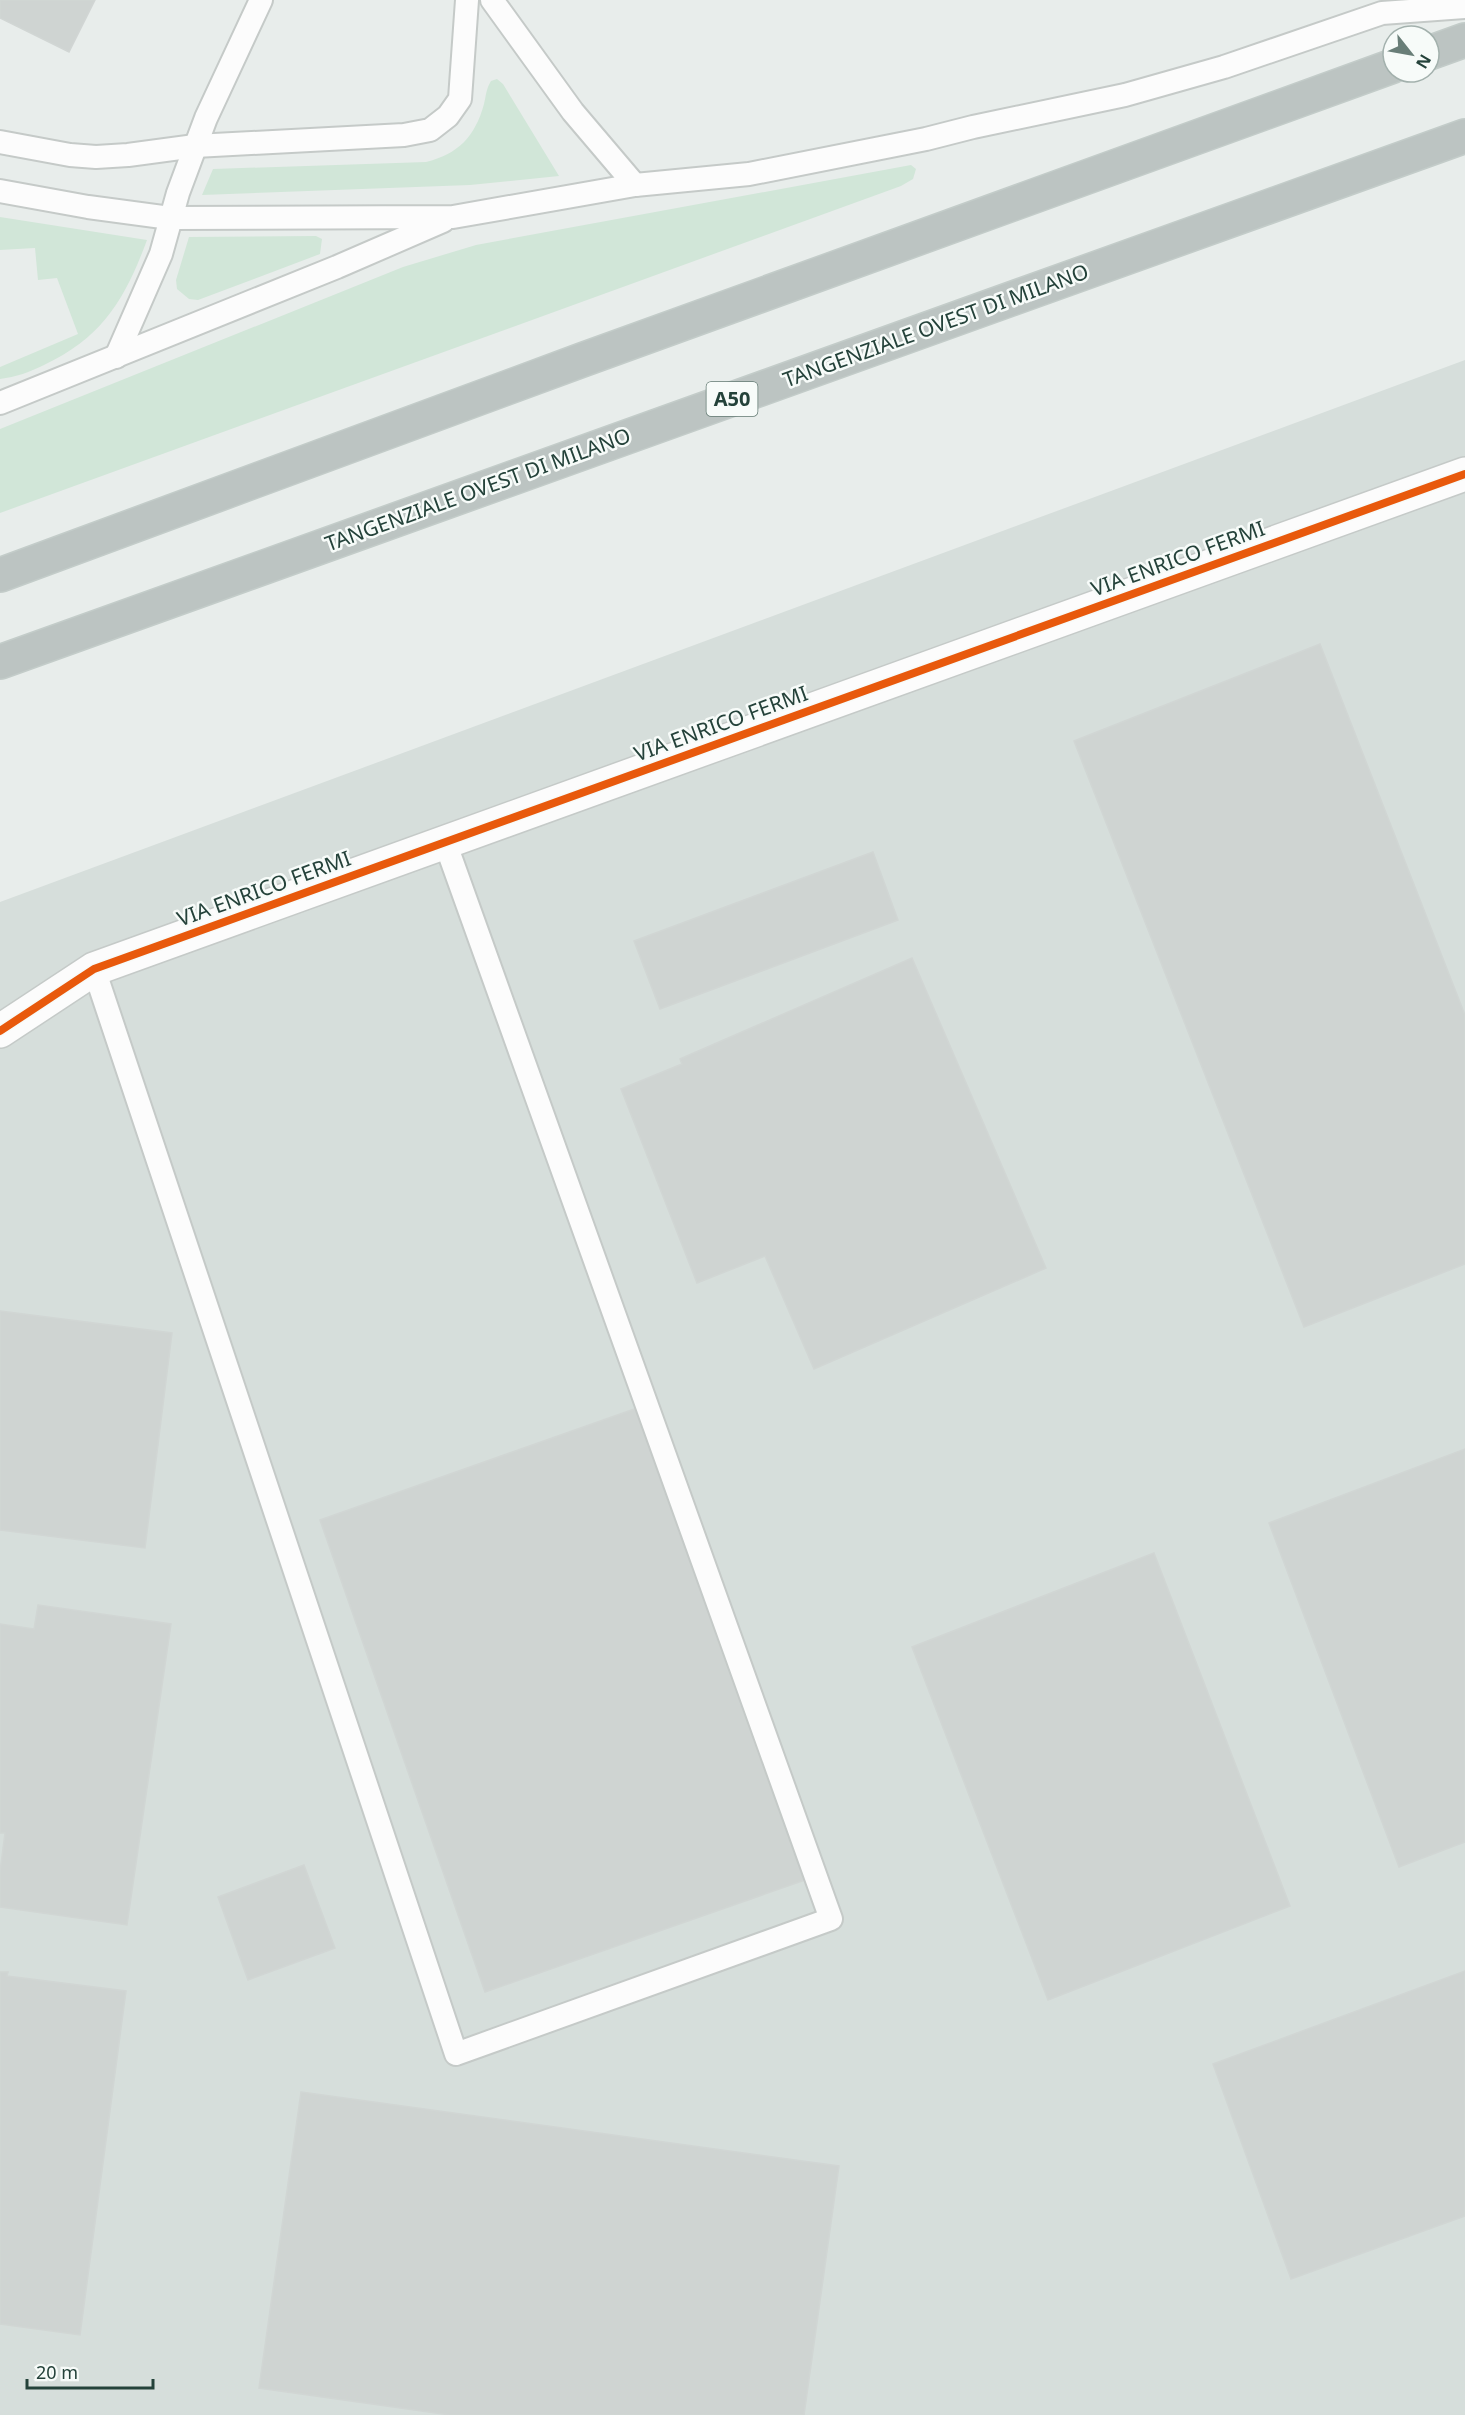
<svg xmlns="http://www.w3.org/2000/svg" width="1465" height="2415" font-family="'Noto Sans',sans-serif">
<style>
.built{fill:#d6dedb}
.green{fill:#d1e6d8}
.building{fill:#cfd4d2;stroke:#d1d6d4;stroke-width:1.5}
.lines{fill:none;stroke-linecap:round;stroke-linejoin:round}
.service-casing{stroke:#c5cac8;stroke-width:26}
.minor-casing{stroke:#c5cac8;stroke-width:36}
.motorway-casing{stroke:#c3ccc9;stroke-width:36}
.service{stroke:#fcfcfc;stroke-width:22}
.minor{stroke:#fcfcfc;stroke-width:33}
.motorway{stroke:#bcc4c2;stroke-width:33}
.cycleway-casing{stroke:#f7fbf9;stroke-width:11}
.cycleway{stroke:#e8590c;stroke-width:8}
.labels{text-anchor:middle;stroke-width:5;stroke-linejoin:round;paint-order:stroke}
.shield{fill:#f7fbf9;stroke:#637a73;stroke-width:1.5}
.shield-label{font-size:20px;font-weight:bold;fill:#24423a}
.street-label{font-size:21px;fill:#24423a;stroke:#f7fbf9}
</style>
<rect width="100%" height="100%" fill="#e8edeb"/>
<!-- built -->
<polygon class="built" points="1465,360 1465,2415 0,2415 0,902"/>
<!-- green -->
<g class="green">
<path d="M497,79l6,5 56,92 -89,9 -268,10 11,-26 213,-7c32,-8 49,-25 58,-58 2,-8 2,-15 7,-23z"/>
<polygon points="911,165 916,169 913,179 901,186 0,513 0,429 403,267 476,245"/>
<path d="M0,217l147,23c-22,59 -44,97 -103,125 -14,7 -28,12 -44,14v-12l78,-33 -21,-56 -19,2 -3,-32 -35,2z"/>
<polygon points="316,236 322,239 320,254 198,300 189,299 177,289 176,280 189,237"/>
</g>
<!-- building -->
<g class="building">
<polygon points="0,0 95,0 69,52 0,18"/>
<polygon points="1320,644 1465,1015 1465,1264 1304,1327 1074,741"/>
<polygon points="873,852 898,920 660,1009 634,941"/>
<polygon points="912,958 1046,1268 814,1369 765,1256 697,1283 621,1089 682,1064 680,1059"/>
<polygon points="0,1311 172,1333 145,1548 0,1530"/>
<polygon points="640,1407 805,1880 485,1992 320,1520"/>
<polygon points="1465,1449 1465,1842 1399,1867 1269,1523"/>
<polygon points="1154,1553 1290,1906 1048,2000 912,1647"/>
<polygon points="38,1605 171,1624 127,1925 0,1907 0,1872 5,1833 0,1833 0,1624 34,1629"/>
<polygon points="304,1865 335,1948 248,1980 218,1897"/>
<polygon points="1465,1971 1465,2216 1291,2279 1213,2064"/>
<polygon points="0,1972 8,1972 7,1976 126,1991 80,2335 0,2324"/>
<polygon points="301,2092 839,2166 804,2415 450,2415 259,2388"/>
</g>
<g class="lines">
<defs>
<g id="service">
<polyline points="492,0 573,112 635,185"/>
<polyline points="0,142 70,155 96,157 128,155 195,146 404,135 430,130 448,116 460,99 467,0"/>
<polyline points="0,191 88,207 170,218 453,217 635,185 749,174 926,139 973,127 1125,95 1224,67 1382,13 1465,7"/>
<polyline points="116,357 161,254 178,193 206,118 261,0"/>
<polyline points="0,403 337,267 443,221"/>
<polyline points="94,969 456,2054 831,1919 445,842"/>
</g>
<polyline id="minor" points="0,1031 94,969 1465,474"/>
<g id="motorway">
<polyline points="1429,53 1465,40"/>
<polyline points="0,575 582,360 1393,66"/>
<polyline points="0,662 1465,136"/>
</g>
</defs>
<!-- service casing -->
<use href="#service" class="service-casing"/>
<!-- minor casing -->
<use href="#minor" class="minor-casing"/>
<!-- motorway casing -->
<use href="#motorway" class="motorway-casing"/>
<!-- service -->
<use href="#service" class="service"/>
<!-- minor -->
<use href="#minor" class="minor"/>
<!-- motorway -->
<use href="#motorway" class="motorway"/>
<defs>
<polyline id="cycleway" points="0,1031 94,969 1465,474"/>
</defs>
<!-- cycleway casing -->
<use href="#cycleway" class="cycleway-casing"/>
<!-- cycleway -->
<use href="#cycleway" class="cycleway"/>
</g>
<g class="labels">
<!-- shield labels -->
<rect class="shield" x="706.5" y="382" width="51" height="34" rx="4.5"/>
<g class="shield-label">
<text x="732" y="406">A50</text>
</g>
<!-- street labels -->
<g class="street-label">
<text transform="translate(936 326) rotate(-20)" y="7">TANGENZIALE OVEST DI MILANO</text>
<text transform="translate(478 490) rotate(-20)" y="7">TANGENZIALE OVEST DI MILANO</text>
<text transform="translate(1178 559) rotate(-20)" y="7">VIA ENRICO FERMI</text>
<text transform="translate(721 724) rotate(-20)" y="7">VIA ENRICO FERMI</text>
<text transform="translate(264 889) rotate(-20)" y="7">VIA ENRICO FERMI</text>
</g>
</g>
<!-- north arrow -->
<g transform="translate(1411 54) rotate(121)"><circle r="28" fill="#f7fbf9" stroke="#a3b1ad" stroke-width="1.5"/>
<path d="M0-4.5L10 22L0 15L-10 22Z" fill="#697e78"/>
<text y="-9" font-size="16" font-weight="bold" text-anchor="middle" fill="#24423a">N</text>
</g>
<!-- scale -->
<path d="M27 2379v9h126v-9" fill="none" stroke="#24423a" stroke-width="3"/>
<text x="36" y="2379" font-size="18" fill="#24423a" stroke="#f7fbf9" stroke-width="4.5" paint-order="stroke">20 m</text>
</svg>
